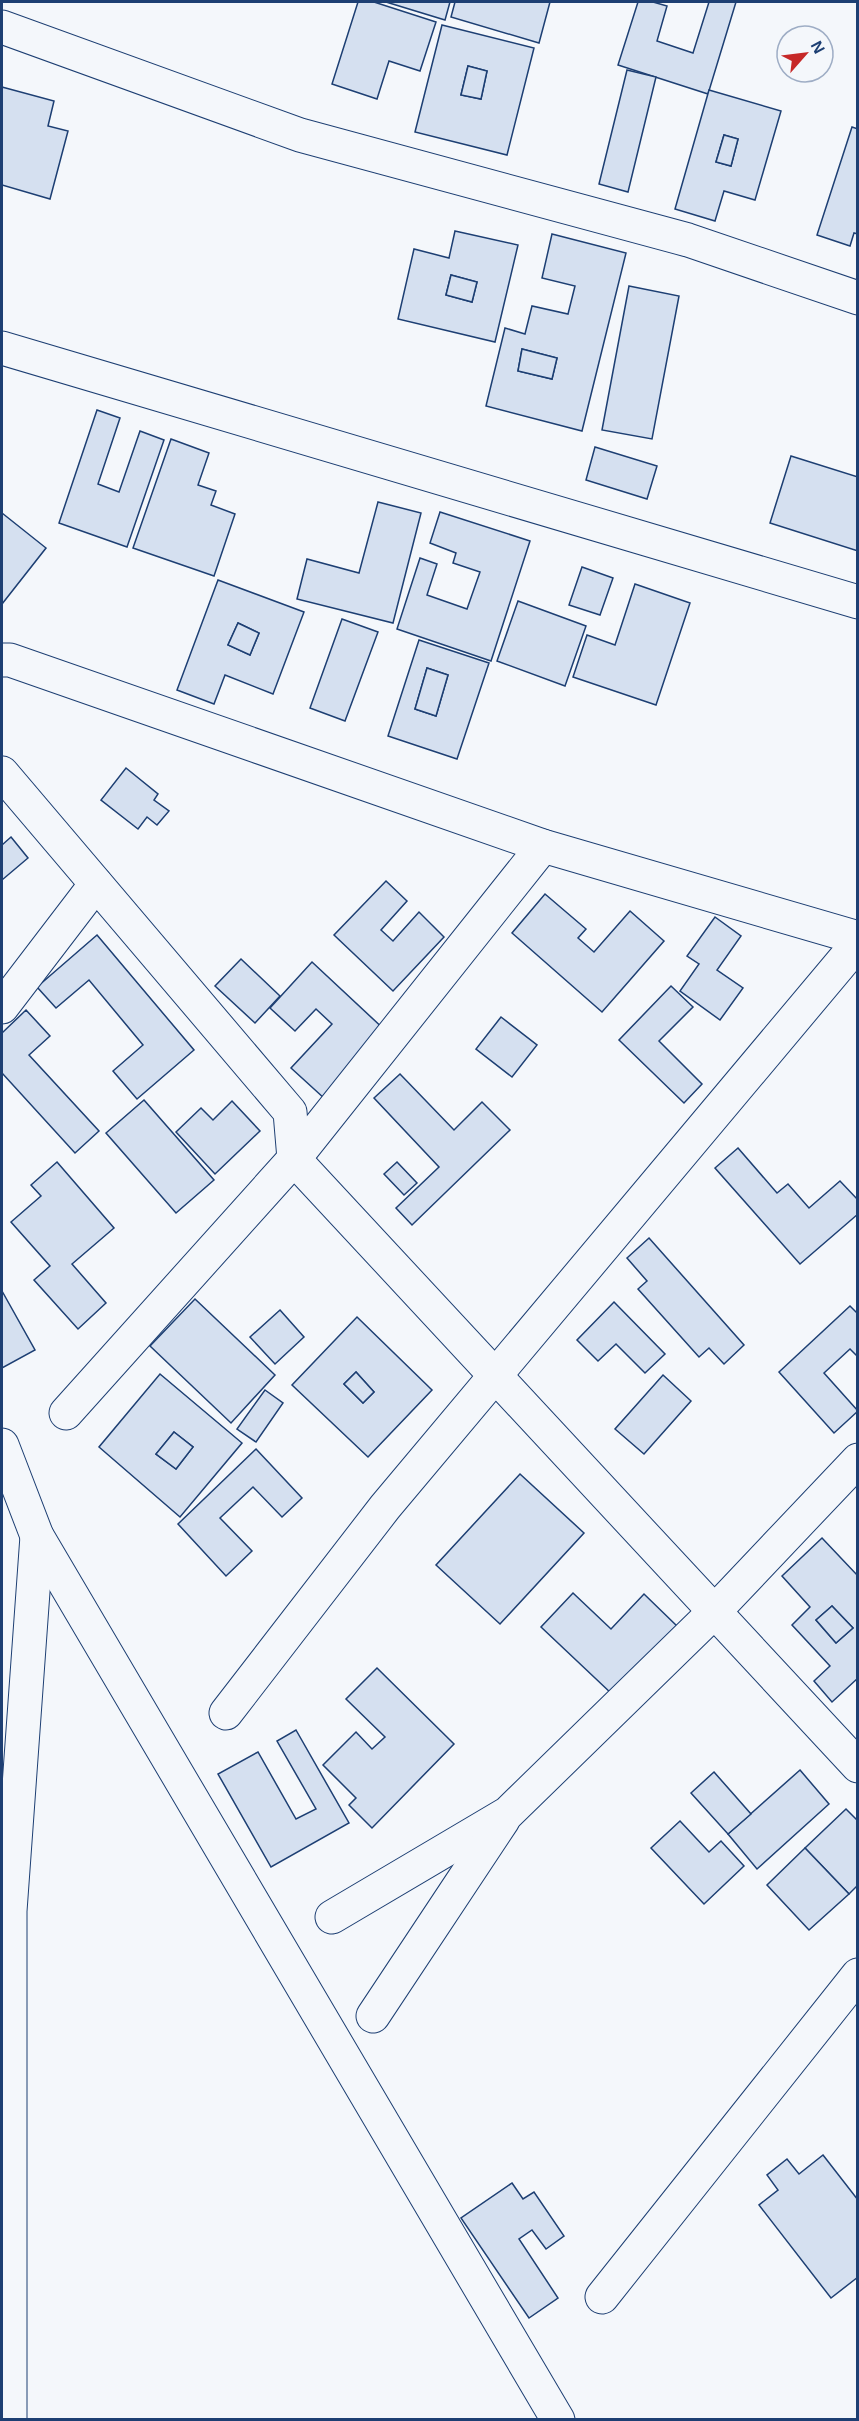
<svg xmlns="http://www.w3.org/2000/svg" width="859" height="2421" font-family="Arial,sans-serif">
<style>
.building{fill:#d5e0f0;stroke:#1d3f73;stroke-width:1.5;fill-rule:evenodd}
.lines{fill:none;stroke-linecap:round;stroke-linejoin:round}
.street-casing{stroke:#1d3f73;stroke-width:35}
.street{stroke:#f4f7fb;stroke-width:33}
</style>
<rect width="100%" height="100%" fill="#f4f7fb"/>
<!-- building -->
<g class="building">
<polygon points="358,2 374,2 436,22 420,71 389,61 377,99 332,84"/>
<polygon points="386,2 450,2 445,20"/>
<polygon points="455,2 550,2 539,43 451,17"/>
<polygon points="638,2 653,2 667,6 657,41 693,53 709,2 736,2 708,94 618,65"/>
<path d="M442,25l92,23 -27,107 -92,-23zM468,66l19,5 -6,28 -20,-4z"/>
<polygon points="468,66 487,71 481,99 461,95"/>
<polygon points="627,70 656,77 628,192 599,184"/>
<polygon points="2,87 54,101 48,126 68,131 50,199 2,185"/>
<path d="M709,90l72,21 -26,89 -31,-9 -9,30 -40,-12zM724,135l14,4 -7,27 -15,-4z"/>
<polygon points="852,127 858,129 858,234 854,233 850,246 817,235"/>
<polygon points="724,135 738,139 731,166 716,162"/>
<path d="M455,231l63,14 -23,97 -97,-23 16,-70 35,9zM451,275l26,7 -5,20 -26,-7z"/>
<path d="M552,234l74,19 -44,178 -96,-25 19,-78 20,6 7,-28 36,8 7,-28 -33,-8zM522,349l35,9 -5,21 -34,-8z"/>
<polygon points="451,275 477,282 472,302 446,295"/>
<polygon points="629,286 679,296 652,439 602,430"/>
<polygon points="522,349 557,358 552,379 518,371"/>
<polygon points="97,410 120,418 98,484 119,492 140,431 164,440 127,547 59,523"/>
<polygon points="171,439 209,453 198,485 216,491 211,505 235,514 214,576 133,548"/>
<polygon points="595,447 657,466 647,499 586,480"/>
<polygon points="791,456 858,477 858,551 770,523"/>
<polygon points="378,502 421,513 393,623 297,599 307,559 359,573"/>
<polygon points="440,512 530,541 491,661 397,629 420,558 437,564 427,595 467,609 480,572 453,563 456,553 430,543"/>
<polygon points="2,513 46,548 2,604"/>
<polygon points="582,567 613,578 600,615 569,605"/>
<path d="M218,580l86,32 -31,82 -48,-19 -11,29 -37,-14zM238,623l21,10 -9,22 -22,-10z"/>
<polygon points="635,584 690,603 656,705 573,677 587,635 615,645"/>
<polygon points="518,601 586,626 565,686 497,661"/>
<polygon points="342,619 378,632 345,721 310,708"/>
<polygon points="238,623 259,633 250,655 228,645"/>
<path d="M419,640l70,23 -32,96 -69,-23zM427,668l21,7 -12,41 -21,-7z"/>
<polygon points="427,668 448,675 436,716 415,709"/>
<polygon points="126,768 158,794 154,800 169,811 157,825 147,817 138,829 101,800"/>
<polygon points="11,837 28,858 2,880 2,845"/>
<polygon points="386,881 407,901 381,930 393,941 419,912 444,937 393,991 334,935"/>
<polygon points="545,894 586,929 578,938 594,952 630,911 664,941 602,1012 512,933"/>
<polygon points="715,917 741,936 717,970 743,988 720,1020 680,991 699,964 687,956"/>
<polygon points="97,935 194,1050 137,1099 113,1071 143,1045 89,980 56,1008 37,987"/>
<polygon points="241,959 280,996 255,1023 215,986"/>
<polygon points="312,962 387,1032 325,1099 291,1068 332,1024 316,1009 295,1031 270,1008"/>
<polygon points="671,986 693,1007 659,1041 702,1084 684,1103 619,1040"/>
<polygon points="26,1010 50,1036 29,1055 99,1131 75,1153 2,1073 2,1033"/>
<polygon points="501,1017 537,1045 512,1077 476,1049"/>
<polygon points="400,1074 454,1130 482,1102 510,1130 412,1225 396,1208 439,1167 374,1098"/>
<polygon points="144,1100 214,1180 176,1213 106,1133"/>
<polygon points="232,1101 260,1131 215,1174 176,1132 201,1108 213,1120"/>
<polygon points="738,1148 777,1193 788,1184 809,1208 840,1181 858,1200 858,1214 800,1264 715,1168"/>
<polygon points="57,1162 114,1228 72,1264 106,1303 78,1329 34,1280 50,1266 11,1222 41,1196 31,1185"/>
<polygon points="397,1162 417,1183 404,1195 384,1174"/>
<polygon points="649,1238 744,1345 724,1364 709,1348 699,1357 638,1289 647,1281 627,1258"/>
<polygon points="2,1291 35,1350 2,1368"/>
<polygon points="195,1299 275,1375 231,1423 150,1346"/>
<polygon points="614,1302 665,1354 645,1373 616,1344 598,1361 577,1340"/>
<polygon points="850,1306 858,1314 858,1357 850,1349 824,1373 858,1411 834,1433 779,1372"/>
<polygon points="280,1310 304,1337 275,1364 250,1337"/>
<path d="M357,1317l75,73 -64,67 -76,-72zM356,1372l18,20 -11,11 -19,-19z"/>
<polygon points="356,1372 374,1392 363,1403 344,1384"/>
<path d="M160,1374l82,69 -62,74 -81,-70zM174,1432l19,15 -17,22 -20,-15z"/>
<polygon points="663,1375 691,1401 644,1454 615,1429"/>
<polygon points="265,1390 283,1403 256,1442 237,1429"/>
<polygon points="174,1432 193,1447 176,1469 156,1454"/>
<polygon points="256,1449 302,1498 282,1517 253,1487 220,1518 252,1551 226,1576 178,1524"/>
<polygon points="520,1474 584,1533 500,1624 436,1565"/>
<path d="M822,1538l36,38v102l-26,24 -18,-21 16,-15 -38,-41 18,-18 -28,-31zM832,1606l21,22 -17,15 -20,-23z"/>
<polygon points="573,1593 611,1629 644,1594 678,1627 613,1695 541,1627"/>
<polygon points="832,1606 853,1628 836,1643 816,1620"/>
<polygon points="377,1668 454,1744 372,1828 349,1805 356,1798 323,1765 356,1732 372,1749 385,1737 346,1699"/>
<polygon points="296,1730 349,1823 271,1867 218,1774 258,1752 296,1819 316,1809 277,1741"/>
<polygon points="800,1770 829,1804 757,1869 728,1834"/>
<polygon points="714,1772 751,1814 728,1834 691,1793"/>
<polygon points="846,1809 858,1821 858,1885 849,1894 805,1848"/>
<polygon points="680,1821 709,1852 721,1841 744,1866 704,1904 651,1848"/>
<polygon points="805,1848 849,1894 809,1930 767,1885"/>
<polygon points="823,2155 858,2200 858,2277 831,2298 759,2205 778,2190 767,2175 787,2159 799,2174"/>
<polygon points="512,2183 523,2199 534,2192 564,2236 546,2249 532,2230 519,2239 558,2298 529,2318 461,2218"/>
</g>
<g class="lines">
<defs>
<g id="street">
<polyline points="2,27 300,135 688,240 858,298"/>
<polyline points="2,348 858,602"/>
<polyline points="2,660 10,660 543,846 858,938"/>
<polyline points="2,773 290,1112 294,1159 858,1766"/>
<polyline points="2,1007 96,884"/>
<polyline points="66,1413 294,1159 543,846"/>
<polyline points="2,1445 37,1536 558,2420"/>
<polyline points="226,1713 385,1507 858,943"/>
<polyline points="332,1917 508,1813 713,1613 858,1460"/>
<polyline points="373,2016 503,1820"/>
<polyline points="602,2297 858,1975"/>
<polyline points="10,2420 10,1911 37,1536"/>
</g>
</defs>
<!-- street casing -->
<use href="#street" class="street-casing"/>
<!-- street -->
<use href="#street" class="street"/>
</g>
<!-- border -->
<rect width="859" height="2421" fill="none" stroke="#1d3f73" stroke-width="6"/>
<!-- north arrow -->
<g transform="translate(805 54) rotate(62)"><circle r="28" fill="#f4f7fb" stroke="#9eadc5" stroke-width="1.5"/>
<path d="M0-4.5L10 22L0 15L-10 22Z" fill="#c62828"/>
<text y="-9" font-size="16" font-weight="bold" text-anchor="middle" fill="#1d3f73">N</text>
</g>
</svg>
